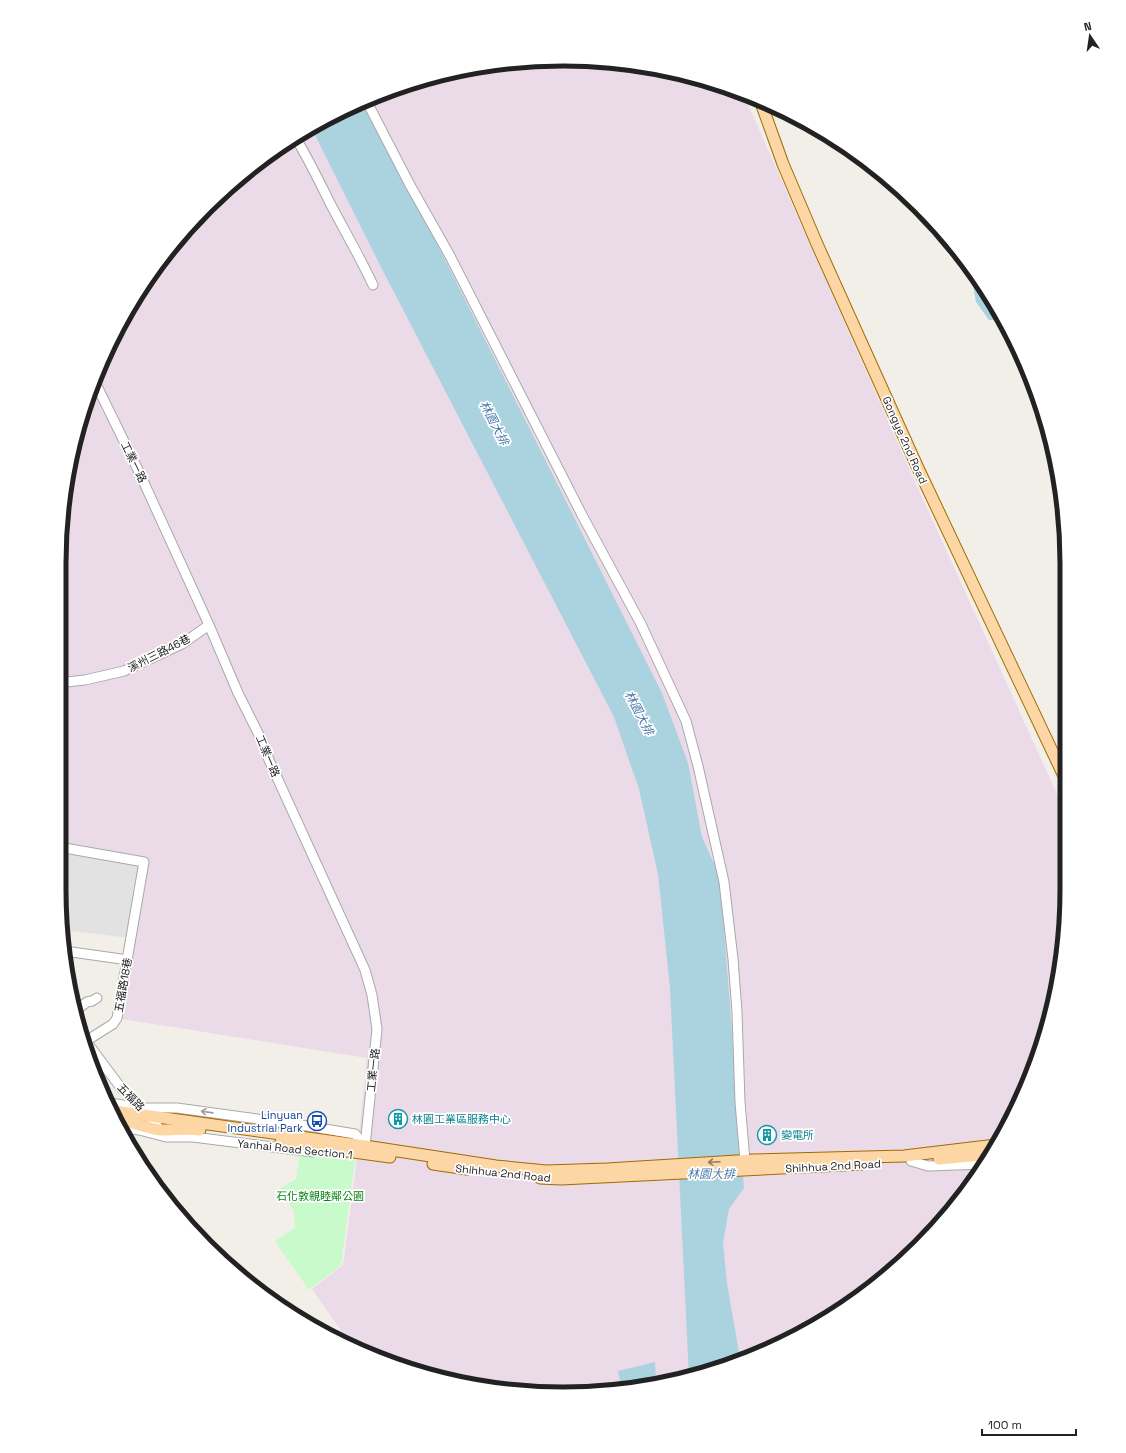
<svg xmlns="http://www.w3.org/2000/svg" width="1126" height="1453" font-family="'Space Grotesk','Noto Sans TC',sans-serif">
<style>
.industrial{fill:#ebdbe8}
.park{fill:#c8facc}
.parking{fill:#e2e2e2}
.water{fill:#aad3df}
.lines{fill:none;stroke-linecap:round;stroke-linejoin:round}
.minor-casing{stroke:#a9a9a9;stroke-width:11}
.major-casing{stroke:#a06b00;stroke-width:13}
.minor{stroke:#fff;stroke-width:9}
.major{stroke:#fcd6a4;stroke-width:11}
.oneway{stroke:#9c9c9c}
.oneway2{stroke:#8f7c63}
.labels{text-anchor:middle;stroke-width:3.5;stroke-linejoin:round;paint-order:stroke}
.street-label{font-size:11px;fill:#222;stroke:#fff}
.transit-label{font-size:11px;fill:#164399;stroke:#fff;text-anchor:end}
.culture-label{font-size:11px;fill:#0d838f;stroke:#fff;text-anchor:start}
.park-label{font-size:11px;fill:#0c8416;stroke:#fff}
.water-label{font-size:12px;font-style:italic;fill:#4a7aab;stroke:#fff}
.rim{fill:none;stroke:#222;stroke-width:5}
</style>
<rect width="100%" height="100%" fill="#f2efe9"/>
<!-- industrial -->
<polygon class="industrial" points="563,59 662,69 743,93 912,475 1063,807 1063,956 1029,1083 982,1170 920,1246 843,1309 786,1342 694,1377 563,1394 433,1377 349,1342 312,1289 343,1265 355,1174 367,1058 122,1019 148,859 59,844 60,530 76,432 111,340 163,256 231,184 283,144 370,97 465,69"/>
<!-- park -->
<polygon class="park" points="300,1152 355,1160 341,1265 309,1290 275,1241 295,1228 294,1211 280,1189 296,1179"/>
<!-- parking -->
<polygon class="parking" points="65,851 141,865 129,938 64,930 59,890"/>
<!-- water -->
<g class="water">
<polygon points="365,100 662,693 688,763 702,837 720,877 744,1188 729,1209 723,1243 727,1283 740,1359 694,1377 689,1377 670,988 658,874 639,789 614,717 382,269 312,129"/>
<polygon points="971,270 982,283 1001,320 989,320 976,302 971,273"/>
<polygon points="1026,373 1040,401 1049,439 1044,438"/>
<polygon points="655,1362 656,1382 621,1386 618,1371"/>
</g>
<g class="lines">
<defs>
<g id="minor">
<polyline points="366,100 410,185 450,256 582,515 641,624 686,721 698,766 724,882 733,959 737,1012 740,1102 745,1161"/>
<path d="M295,137c13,21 24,44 35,66 14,27 30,54 43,82"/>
<polyline points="95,382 140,474 209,625 238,693 264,745 269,760 365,970 372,995 377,1029 365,1146"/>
<polyline points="60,681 66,682 85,680 124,671 182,644 209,625"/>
<polyline points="59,847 144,862 117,1018 113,1024 86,1041"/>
<polyline points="72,952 128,960"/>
<polyline points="75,1011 87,1002 92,1001 97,998"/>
<polyline points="83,1037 121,1088 142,1108 163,1133"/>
<polyline points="110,1103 142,1108 177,1108 301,1125 355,1134 365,1146"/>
<polyline points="120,1127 139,1130 166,1137 193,1137 313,1152"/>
<polyline points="911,1161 928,1166 985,1164"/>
</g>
<g id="major">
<polyline points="760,100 783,164 817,244 917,466 1063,774"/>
<polyline points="114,1111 365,1146 496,1166 546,1171 607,1169 753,1160 904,1156 996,1145"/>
<path d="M117,1119c14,2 33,11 46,11 13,0 24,-2 37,0"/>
<polyline points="281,1142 390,1157"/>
<polyline points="939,1159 991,1154"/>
<polyline points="433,1164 467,1169"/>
<polyline points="540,1178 561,1179 862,1164"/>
</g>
</defs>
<!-- minor casing -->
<use href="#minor" class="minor-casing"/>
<!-- major casing -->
<use href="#major" class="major-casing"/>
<!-- minor -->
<use href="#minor" class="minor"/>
<!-- major -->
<use href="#major" class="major"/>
</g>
<!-- one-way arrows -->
<defs><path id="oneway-shaft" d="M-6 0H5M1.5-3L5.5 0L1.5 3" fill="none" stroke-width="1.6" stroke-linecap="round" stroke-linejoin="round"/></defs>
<use class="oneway" href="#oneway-shaft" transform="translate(207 1112) rotate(-172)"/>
<use class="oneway2" href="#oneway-shaft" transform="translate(714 1162) rotate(177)"/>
<!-- icons -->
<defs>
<symbol id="building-ring" viewBox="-11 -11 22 22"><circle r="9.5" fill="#fff" stroke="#0f9aa8" stroke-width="1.5"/><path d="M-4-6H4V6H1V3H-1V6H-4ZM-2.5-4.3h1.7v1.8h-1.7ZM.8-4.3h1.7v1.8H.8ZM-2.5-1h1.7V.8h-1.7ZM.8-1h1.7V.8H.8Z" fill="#0f9aa8"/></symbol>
<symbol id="bus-ring" viewBox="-11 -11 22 22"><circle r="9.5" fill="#fff" stroke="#1a4fb4" stroke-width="1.5"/><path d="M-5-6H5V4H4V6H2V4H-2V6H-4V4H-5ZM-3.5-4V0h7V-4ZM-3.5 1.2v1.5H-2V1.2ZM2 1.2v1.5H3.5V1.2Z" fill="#1a4fb4"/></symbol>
</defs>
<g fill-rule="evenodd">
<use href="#building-ring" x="387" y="1108" width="22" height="22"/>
<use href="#bus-ring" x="306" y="1110" width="22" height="22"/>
<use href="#building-ring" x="756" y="1124" width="22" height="22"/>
</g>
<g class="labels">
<!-- street labels -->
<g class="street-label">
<text transform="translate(905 440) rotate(66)" y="4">Gongye 2nd Road</text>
<text transform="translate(134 462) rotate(64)" y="4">工業一路</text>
<text transform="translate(159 653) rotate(-27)" y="4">溪州三路46巷</text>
<text transform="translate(268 756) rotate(67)" y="4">工業一路</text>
<text transform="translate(123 985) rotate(-80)" y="4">五福路18巷</text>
<text transform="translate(373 1070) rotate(-84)" y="4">工業一路</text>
<text transform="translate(131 1097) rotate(46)" y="4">五福路</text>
<text transform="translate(295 1149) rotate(6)" y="4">Yanhai Road Section 1</text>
<text transform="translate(833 1166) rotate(-3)" y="4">Shihhua 2nd Road</text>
<text transform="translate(503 1173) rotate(6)" y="4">Shihhua 2nd Road</text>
</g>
<!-- transit labels -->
<g class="transit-label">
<text x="303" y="1119">Linyuan<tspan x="303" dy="13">Industrial Park</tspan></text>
</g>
<!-- culture labels -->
<g class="culture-label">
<text x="412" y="1123">林園工業區服務中心</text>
<text x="781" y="1139">變電所</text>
</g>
<!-- park labels -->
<g class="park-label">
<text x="320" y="1200">石化敦親睦鄰公園</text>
</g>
<!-- water labels -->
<g class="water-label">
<text transform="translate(494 423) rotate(63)" y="4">林園大排</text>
<text transform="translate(639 713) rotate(63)" y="4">林園大排</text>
<text x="711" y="1178">林園大排</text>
</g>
</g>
<!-- crop -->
<path d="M0 0H1126V1453H0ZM563 66H563A497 497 0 0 1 1060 563V890A497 497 0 0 1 563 1387H563A497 497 0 0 1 66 890V563A497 497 0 0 1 563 66Z" fill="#fff" fill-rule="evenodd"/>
<path class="rim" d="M563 66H563A497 497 0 0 1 1060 563V890A497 497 0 0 1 563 1387H563A497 497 0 0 1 66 890V563A497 497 0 0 1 563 66Z"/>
<!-- north arrow -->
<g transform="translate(1090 36) rotate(347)" stroke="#ffffff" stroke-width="3" paint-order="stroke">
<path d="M0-3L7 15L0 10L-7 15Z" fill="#222222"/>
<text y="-6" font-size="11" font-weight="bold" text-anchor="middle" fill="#222222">N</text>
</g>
<!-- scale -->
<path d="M982 1429v6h94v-6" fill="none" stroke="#222222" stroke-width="2"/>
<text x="988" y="1429" font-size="12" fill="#222222" stroke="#ffffff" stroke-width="3" paint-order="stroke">100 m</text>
</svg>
